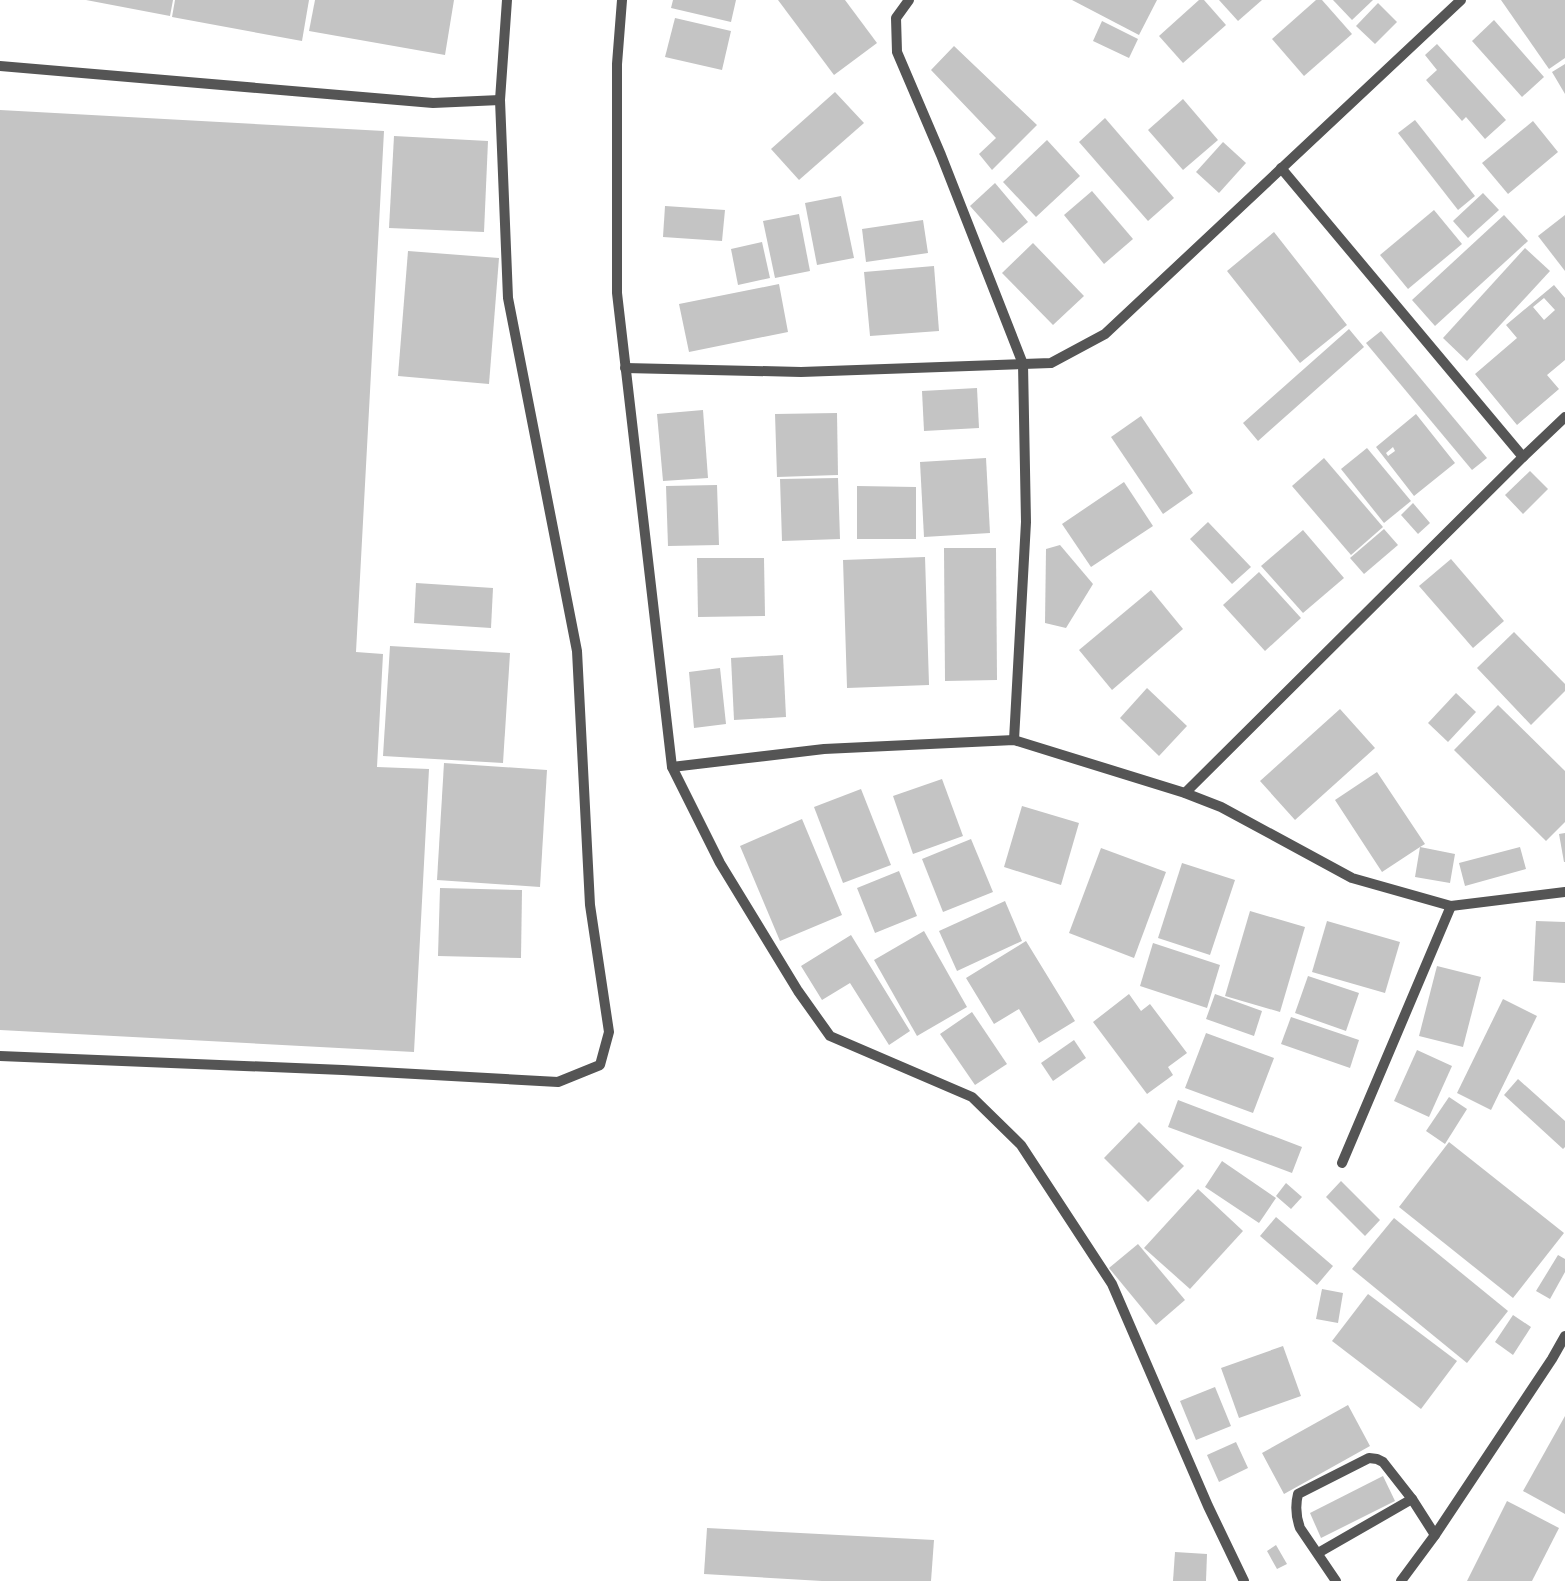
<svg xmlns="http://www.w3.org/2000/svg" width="1565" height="1581" font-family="'Golos Text',sans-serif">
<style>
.building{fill:#c4c4c4;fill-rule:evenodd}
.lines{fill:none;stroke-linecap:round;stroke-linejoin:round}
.minor{stroke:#555;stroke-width:10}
</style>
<rect width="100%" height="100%" fill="#fff"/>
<!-- building -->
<g class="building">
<polygon points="86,0 173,0 170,16"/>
<polygon points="175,0 309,0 302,41 172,17"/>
<polygon points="315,0 454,0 445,55 309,31"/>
<polygon points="673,0 736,0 731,22 671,8"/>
<polygon points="778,0 845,0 877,43 834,75"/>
<polygon points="1072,0 1157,0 1139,35"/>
<polygon points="1199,0 1204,0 1226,25 1183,63 1159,36"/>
<polygon points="1219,0 1262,0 1238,21"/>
<polygon points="1316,0 1322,0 1352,34 1304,76 1272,39"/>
<polygon points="1333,0 1373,0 1352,20"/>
<polygon points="1501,0 1565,0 1565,58 1549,69"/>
<polygon points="1378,3 1397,22 1375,44 1356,26"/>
<polygon points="675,18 731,31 722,70 665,57"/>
<polygon points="1494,20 1544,77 1522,97 1472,41"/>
<polygon points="1102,21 1138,39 1129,58 1093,41"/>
<polygon points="1437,44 1506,120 1485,139 1466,117 1462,121 1426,80 1437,70 1425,55"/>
<polygon points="954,46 1037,125 992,170 979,154 996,138 931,70"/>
<polygon points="1565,64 1565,94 1552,72"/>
<polygon points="835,92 864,123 799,180 771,149"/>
<polygon points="1183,99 1218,140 1183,170 1148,130"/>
<polygon points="0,110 384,131 356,652 383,654 377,767 429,769 414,1052 0,1030"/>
<polygon points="1105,118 1174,198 1148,221 1079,142"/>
<polygon points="1415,120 1475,196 1458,210 1398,133"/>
<polygon points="1533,121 1558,152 1508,194 1482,163"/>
<polygon points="394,136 488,141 484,232 389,228"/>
<polygon points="1047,140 1080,176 1036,217 1003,182"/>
<polygon points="1223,142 1246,163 1219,193 1196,172"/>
<polygon points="995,183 1028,222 1003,243 970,206"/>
<polygon points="1092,191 1133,239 1104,264 1064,215"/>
<polygon points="1483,193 1499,210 1468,238 1453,221"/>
<polygon points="841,196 854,258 817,265 805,203"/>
<polygon points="665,206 725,210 722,241 663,237"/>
<polygon points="1434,210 1462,244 1408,289 1380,255"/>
<polygon points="799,214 810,271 775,278 763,221"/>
<polygon points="1504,215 1528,241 1435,326 1412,300"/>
<polygon points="1565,215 1565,271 1538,236"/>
<polygon points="923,220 928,253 866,262 862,229"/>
<polygon points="1274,232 1347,325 1300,363 1227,271"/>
<polygon points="762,242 770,278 738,285 731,249"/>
<polygon points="1033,243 1084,296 1053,325 1002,273"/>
<polygon points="1525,248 1550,271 1467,361 1443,338"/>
<polygon points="408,251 499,258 489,384 398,376"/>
<polygon points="934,266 939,331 870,336 864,272"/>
<polygon points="779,284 788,332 689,352 679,304"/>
<path d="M1554,285l11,13v62l-18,15 12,14 -42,36 -42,-51 42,-36 -11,-13zM1544,298l11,12 -11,10 -11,-13z"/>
<polygon points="1349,329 1364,347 1258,441 1243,423"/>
<polygon points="1381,331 1487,458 1472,470 1366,343"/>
<polygon points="977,388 979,428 924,431 922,391"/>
<polygon points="703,410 708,478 663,481 657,414"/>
<polygon points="837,413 838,475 777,477 775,414"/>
<path d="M1416,414l39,49 -41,33 -38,-49zM1393,447l2,4 -7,5 -2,-3z"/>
<polygon points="1141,416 1193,493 1163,514 1111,437"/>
<polygon points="1367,448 1411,501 1384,523 1341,469"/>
<polygon points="986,458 990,533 924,537 920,462"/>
<polygon points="1324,458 1383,527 1351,555 1292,486"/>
<polygon points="1530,471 1548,489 1523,514 1505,495"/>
<polygon points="838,478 840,539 782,541 780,479"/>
<polygon points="1124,482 1153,526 1091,567 1062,524"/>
<polygon points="717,485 719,545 668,546 666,486"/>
<polygon points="857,486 916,487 916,539 857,539"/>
<polygon points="1413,503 1430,523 1418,534 1401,515"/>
<polygon points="1208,522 1251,567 1232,584 1190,539"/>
<polygon points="1384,529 1398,545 1364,574 1350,558"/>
<polygon points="1303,530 1344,578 1303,613 1261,566"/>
<polygon points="1060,545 1093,584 1066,628 1045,623 1046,549"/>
<polygon points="944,548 996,548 997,680 945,681"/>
<polygon points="925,557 929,685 847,688 843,560"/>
<polygon points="697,558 764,558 765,616 698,617"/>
<polygon points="1451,559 1504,621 1473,648 1419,586"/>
<polygon points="1259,572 1301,618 1265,651 1223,605"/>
<polygon points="416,583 493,588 491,628 414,623"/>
<polygon points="1151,590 1183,629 1112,690 1079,650"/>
<polygon points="1514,632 1565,684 1565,691 1531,725 1477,668"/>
<polygon points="390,646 510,653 503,763 383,756"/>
<polygon points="783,655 786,717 734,720 731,658"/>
<polygon points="720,668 726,724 694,728 689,672"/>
<polygon points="1147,688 1187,726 1159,756 1120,718"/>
<polygon points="1456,693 1476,712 1448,742 1428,723"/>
<polygon points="1498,705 1565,771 1565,822 1546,841 1454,750"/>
<polygon points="1340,709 1375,748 1295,820 1260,781"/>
<polygon points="444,763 547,770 540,887 437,880"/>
<polygon points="1377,772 1425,844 1420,847 1455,854 1450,883 1415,877 1420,847 1382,872 1335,800"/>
<polygon points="942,779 963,836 913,854 893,796"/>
<polygon points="861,789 891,865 843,883 814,807"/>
<polygon points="1022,806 1079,823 1061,885 1004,867"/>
<polygon points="802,819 842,915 780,941 740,846"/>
<polygon points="1565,833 1565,862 1564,862 1559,834"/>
<polygon points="971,839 993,892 943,912 922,859"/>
<polygon points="1520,847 1526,869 1465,886 1459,863"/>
<polygon points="1101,848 1166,872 1134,958 1069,933"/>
<polygon points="1182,863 1235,880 1210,955 1158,938"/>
<polygon points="899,871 917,916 875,933 857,888"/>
<polygon points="440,888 522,890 521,958 438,956"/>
<polygon points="1005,901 1022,941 957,971 939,931"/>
<polygon points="1250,911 1305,927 1280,1012 1225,996"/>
<polygon points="1327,921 1400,942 1385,993 1312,972"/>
<polygon points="1536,921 1565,922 1565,983 1533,981"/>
<polygon points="924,931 967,1007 917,1036 874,960"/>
<polygon points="851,935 910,1031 889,1045 850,983 822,1000 801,966"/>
<polygon points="1026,941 1075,1021 1039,1043 1019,1009 994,1024 966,978"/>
<polygon points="1153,943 1220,965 1207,1008 1140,986"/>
<polygon points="1437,966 1481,977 1463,1047 1419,1036"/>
<polygon points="1308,976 1359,993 1346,1031 1295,1013"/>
<polygon points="1129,994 1141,1011 1150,1004 1187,1053 1168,1067 1173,1075 1147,1094 1093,1022"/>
<polygon points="1215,994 1262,1011 1254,1036 1206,1019"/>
<polygon points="1503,999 1537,1016 1491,1110 1457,1093"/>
<polygon points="972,1012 1007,1064 975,1085 940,1034"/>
<polygon points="1291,1017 1359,1040 1350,1068 1281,1044"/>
<polygon points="1206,1033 1274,1058 1253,1113 1185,1088"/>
<polygon points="1074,1040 1086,1058 1053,1081 1041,1063"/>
<polygon points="1417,1050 1452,1066 1429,1117 1394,1101"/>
<polygon points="1518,1079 1565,1121 1565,1147 1563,1149 1504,1095"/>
<polygon points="1449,1097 1467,1109 1445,1144 1426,1131"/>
<polygon points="1178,1100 1302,1147 1292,1173 1168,1127"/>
<polygon points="1139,1122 1184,1166 1148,1202 1104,1158"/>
<polygon points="1449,1142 1564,1233 1513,1298 1399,1207"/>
<polygon points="1222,1161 1276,1198 1259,1223 1205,1187"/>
<polygon points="1341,1181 1380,1220 1365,1236 1326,1197"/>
<polygon points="1286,1183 1302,1197 1291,1209 1276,1196"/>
<polygon points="1198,1189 1243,1231 1190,1289 1144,1248"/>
<polygon points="1276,1217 1333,1266 1317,1285 1260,1236"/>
<polygon points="1394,1218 1508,1311 1467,1363 1352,1269"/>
<polygon points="1138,1244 1185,1300 1156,1325 1109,1268"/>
<polygon points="1558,1255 1565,1259 1565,1272 1550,1299 1536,1291"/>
<polygon points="1322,1289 1343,1293 1338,1323 1316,1319"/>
<polygon points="1368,1294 1457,1361 1421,1409 1332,1341"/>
<polygon points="1513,1315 1531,1327 1513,1355 1495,1342"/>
<polygon points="1283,1346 1301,1396 1239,1418 1221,1368"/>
<polygon points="1215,1387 1231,1426 1196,1440 1180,1401"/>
<polygon points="1348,1405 1370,1446 1284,1494 1262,1453"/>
<polygon points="1565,1416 1565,1514 1523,1491"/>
<polygon points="1236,1442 1248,1468 1219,1482 1207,1455"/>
<polygon points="1383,1476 1395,1501 1321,1538 1310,1513"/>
<polygon points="1507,1501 1559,1528 1532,1581 1467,1581"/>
<polygon points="707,1528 934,1540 931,1581 822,1581 704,1574"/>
<polygon points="1276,1545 1287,1564 1277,1569 1267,1551"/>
<polygon points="1175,1552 1207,1554 1206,1581 1173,1581"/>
</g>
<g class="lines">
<!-- minor -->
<g class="minor">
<polyline points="622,0 617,64 617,293 672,767 720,863 798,991 830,1036 972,1097 1021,1145 1112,1284 1208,1506 1244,1581"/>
<polyline points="909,0 896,18 897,52 941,155 1023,364 1026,522 1014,740"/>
<polyline points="0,66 433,103 500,100"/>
<polyline points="1281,168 1523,457"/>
<polyline points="625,368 801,372 1051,363 1105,334 1461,0"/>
<polyline points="672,767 824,749 1014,740 1185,793 1221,807 1352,878 1451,906 1565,892"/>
<polyline points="1185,793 1523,457 1565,417"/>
<polyline points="0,1056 343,1070 558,1082 600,1065 609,1032 590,905 577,651 508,298 500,100 507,0"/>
<polyline points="1342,1163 1451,906"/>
<polyline points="1318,1553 1412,1499"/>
<path d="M1336,1581l-36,-53c-4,-11 -5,-22 -2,-34l71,-36 8,1 6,3 29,37 23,36"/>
<polyline points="1401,1581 1435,1535 1552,1359 1565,1336"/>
</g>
</g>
</svg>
